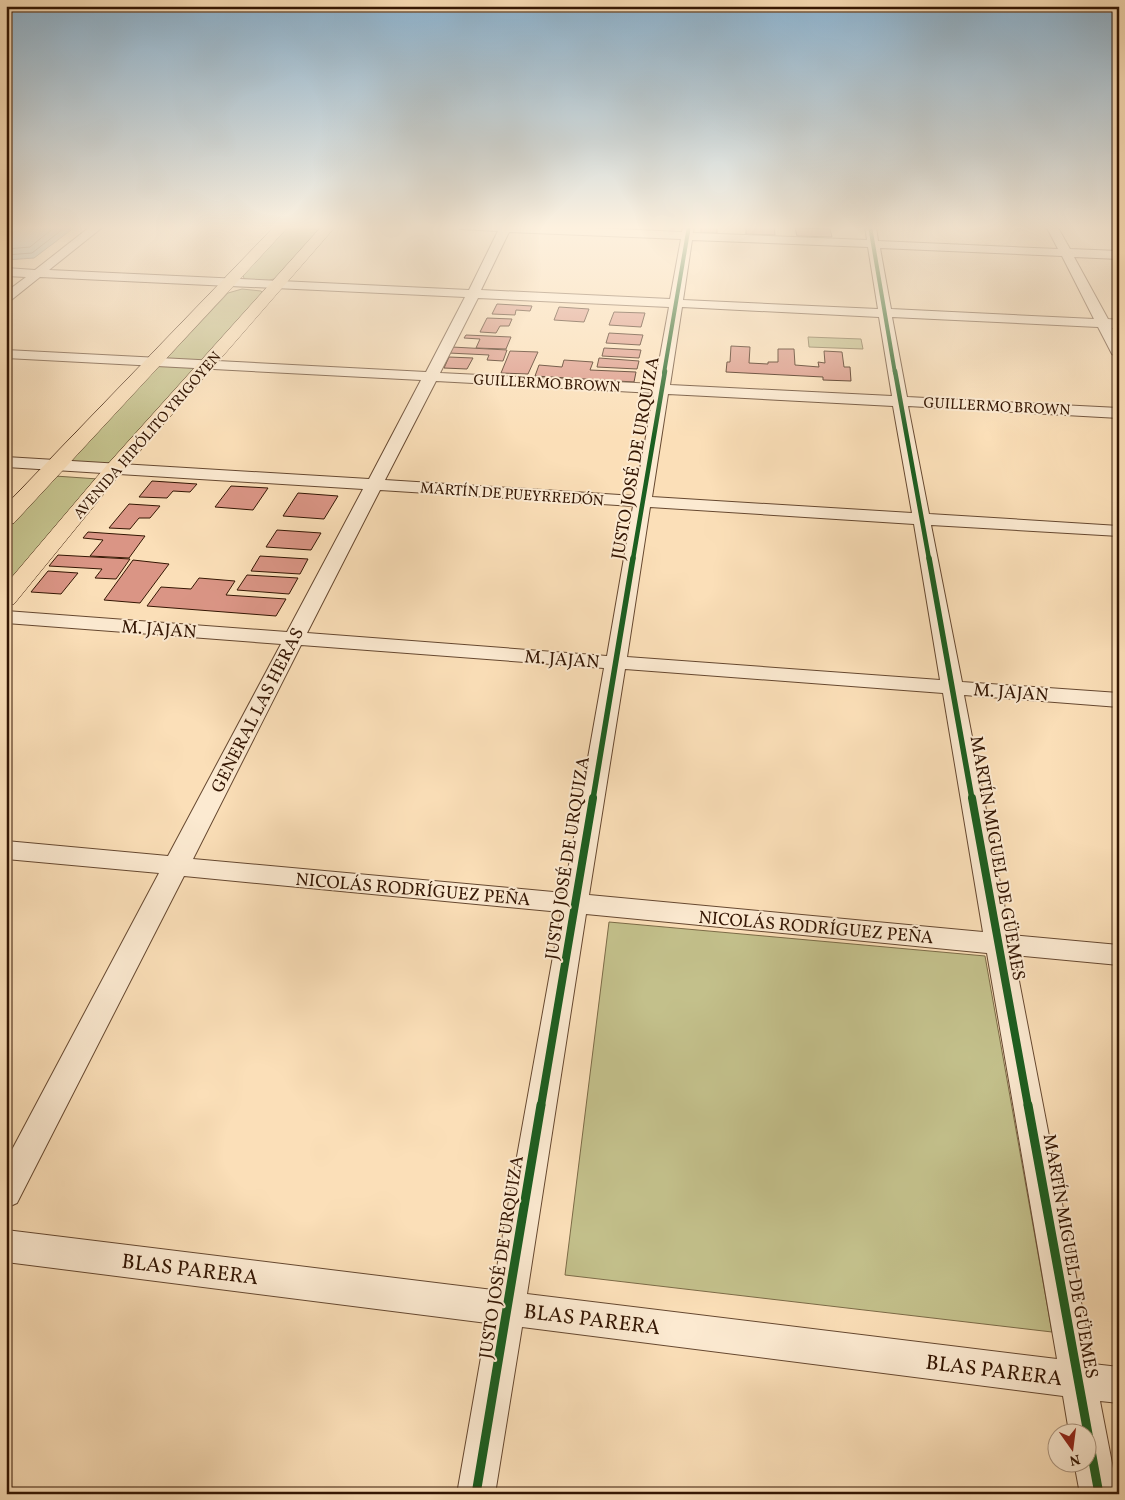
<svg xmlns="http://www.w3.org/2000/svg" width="1125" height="1500" font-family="Vollkorn,serif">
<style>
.green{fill:#c3c08b;stroke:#7c6b47}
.water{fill:#a2bab9;stroke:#767870}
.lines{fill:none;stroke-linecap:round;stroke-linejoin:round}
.shore{stroke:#6b685e;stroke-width:1}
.building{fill:#da9585;stroke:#341603}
.minor-casing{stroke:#664830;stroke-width:2}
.major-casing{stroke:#341603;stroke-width:1}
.minor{fill:#fcead1;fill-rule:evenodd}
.major{fill:#fbdfb8;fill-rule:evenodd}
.cycleway-far4-casing{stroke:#fcead1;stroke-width:5.5}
.cycleway-far3-casing{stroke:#fcead1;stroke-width:7}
.cycleway-far2-casing{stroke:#fcead1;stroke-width:9}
.cycleway-far1-casing{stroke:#fcead1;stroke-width:11}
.cycleway-casing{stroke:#fcead1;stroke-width:12}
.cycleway-far4{stroke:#1b5e20;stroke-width:4}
.cycleway-far3{stroke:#1b5e20;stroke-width:4.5}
.cycleway-far2{stroke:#1b5e20;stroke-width:5.5}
.cycleway-far1{stroke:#1b5e20;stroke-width:8}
.cycleway{stroke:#1b5e20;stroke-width:9}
.labels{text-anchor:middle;stroke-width:4;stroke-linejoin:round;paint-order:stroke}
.far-street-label{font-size:15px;fill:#341603;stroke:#fcead1}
.street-label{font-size:18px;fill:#341603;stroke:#fcead1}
.near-street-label{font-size:21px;fill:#341603;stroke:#fcead1}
</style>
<rect width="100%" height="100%" fill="#fbdfb8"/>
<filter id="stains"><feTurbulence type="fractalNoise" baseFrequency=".004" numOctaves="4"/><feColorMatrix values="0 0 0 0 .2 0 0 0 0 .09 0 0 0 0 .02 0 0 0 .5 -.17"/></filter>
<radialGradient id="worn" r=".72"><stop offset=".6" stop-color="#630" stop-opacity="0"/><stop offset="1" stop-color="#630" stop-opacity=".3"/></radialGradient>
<!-- green -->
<g class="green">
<polygon points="294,227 311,227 319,231 277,278 267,281 244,279 243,274 285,228"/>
<polygon points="242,289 261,291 264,294 203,362 165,360 228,293"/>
<polygon points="808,337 861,339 863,349 809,347"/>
<polygon points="159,366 196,368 110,465 68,462"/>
<polygon points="55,476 98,479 6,587 6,531"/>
<polygon points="609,922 985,956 1052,1332 565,1275"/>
</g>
<!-- water -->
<polygon class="water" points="6,227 74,226 75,227 34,258 6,260 6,238 8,235 6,235"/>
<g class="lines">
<!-- shore -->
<g class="shore">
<polyline points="6,249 30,247 56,226"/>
<polyline points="6,255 32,253 67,226"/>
</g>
</g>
<!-- building -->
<g class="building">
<rect x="701" y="226" width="16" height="7"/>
<polygon points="746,226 774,226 775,235 746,234"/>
<polygon points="795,228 830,229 832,237 797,236"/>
<polygon points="497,304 532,306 530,311 516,310 515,315 492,314"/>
<polygon points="559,307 589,309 584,322 554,320"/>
<polygon points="614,312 645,313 641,327 609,325"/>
<polygon points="487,318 512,319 509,326 500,326 496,333 480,332"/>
<polygon points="609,333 643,335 640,345 606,343"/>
<polygon points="466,335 511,337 506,349 476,348 480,339 464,338"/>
<polygon points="731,346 750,347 749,363 768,364 768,362 778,362 778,349 794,349 795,365 819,367 818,362 825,363 824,351 842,352 844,367 850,367 851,381 823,380 823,377 726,372 727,362 730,362"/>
<polygon points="452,347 507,350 503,361 487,360 489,355 449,353"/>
<polygon points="604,348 641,350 639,358 602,356"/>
<polygon points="510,351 538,352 528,374 501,373"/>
<polygon points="449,357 473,358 467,369 444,368"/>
<polygon points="599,358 639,361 637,369 597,367"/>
<polygon points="564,360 593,362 590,370 636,372 634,382 535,376 539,365 562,367"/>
<polygon points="152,481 197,484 190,492 173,491 167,498 139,497"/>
<polygon points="231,486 268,488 253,510 215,507"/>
<polygon points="298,493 338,496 324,519 283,516"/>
<polygon points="129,504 160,506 150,518 139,518 130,529 109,528"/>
<polygon points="277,530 321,533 311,550 266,547"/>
<polygon points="88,532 145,536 129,558 90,556 103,540 83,538"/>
<polygon points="58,555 130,559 116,579 95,578 102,569 49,566"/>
<polygon points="260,556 308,559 300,574 251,571"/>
<polygon points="133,560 169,564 140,603 104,600"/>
<polygon points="48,571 78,573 61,594 31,592"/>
<polygon points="247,575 298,578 289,594 237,590"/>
<polygon points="199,578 235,581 226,595 286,599 276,616 147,606 161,587 191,589"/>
</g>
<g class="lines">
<defs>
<path id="minor" d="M91,226h13l-55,44 420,20 29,-59 -38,-2 -5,-3h93l134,6 1,-6h11l-1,7 174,7 -2,-14h11l2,15 180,8 -12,-23h11l13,23 49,2v8l-45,-2 34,62 11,1v8h-7l7,12v18l-7,-4 -14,-27 -206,-10 15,80 212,11v10l-211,-12 21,108 190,12v10l-188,-11 31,157 157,11v14l-155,-12 46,240 109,10v20l-105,-10 79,409 26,3v36l-19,-2 18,93h-38l-6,-32h14v-30h-19l-6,-36 -541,-69 -27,167h-38l30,-171 -481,-61v-32l487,60 68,-378 -377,-36 -167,327 -11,5v-47l153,-288 -153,-14v-18l162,15 113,-212 -275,-21v-12l281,21 76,-143 -357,-22v-10l363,22 52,-99 -415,-22v-8l420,22 39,-75 -425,-20 -30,24 -4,1v-10l20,-15 -20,-1v-8l29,2zM509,232l172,7 -11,60 -189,-9zM692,240l176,7 10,62 -195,-9zM880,248l182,8 32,63 -203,-10zM478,298l191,9 -14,77 -215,-11zM682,307l197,10 13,79 -222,-11zM436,381l218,12 -19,103 -250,-16zM668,394l225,12 19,107 -260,-16zM380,490l253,16 -26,150 -300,-23zM650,507l264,17 26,156 -313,-23zM301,645l303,23 -40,225 -371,-34zM625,669l318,24 40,239 -394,-37zM586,914l401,39 70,406 -530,-65z"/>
<g id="major">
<polygon points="275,226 289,226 14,523 6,524 6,505"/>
<polygon points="322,226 336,226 121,473 14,604 6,606 6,584 107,465"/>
</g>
</defs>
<!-- minor casing -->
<use href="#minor" class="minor-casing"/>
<!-- major casing -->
<use href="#major" class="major-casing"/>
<!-- minor -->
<use href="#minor" class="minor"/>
<!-- major -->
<use href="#major" class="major"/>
<defs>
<g id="cycleway-far4">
<polyline points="870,226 895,373"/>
<polyline points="664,373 689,226"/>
</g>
<g id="cycleway-far3">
<polyline points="895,371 929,559"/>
<polyline points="633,559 665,371"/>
</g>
<g id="cycleway-far2">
<polyline points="929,558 972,799"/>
<polyline points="593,799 633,558"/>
</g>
<g id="cycleway-far1">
<polyline points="972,798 1028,1106"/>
<polyline points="541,1106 593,798"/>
</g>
<g id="cycleway">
<polyline points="1028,1105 1099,1494"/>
<polyline points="476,1494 541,1105"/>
</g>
</defs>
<!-- cycleway-far4 casing -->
<use href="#cycleway-far4" class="cycleway-far4-casing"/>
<!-- cycleway-far3 casing -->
<use href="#cycleway-far3" class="cycleway-far3-casing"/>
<!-- cycleway-far2 casing -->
<use href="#cycleway-far2" class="cycleway-far2-casing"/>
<!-- cycleway-far1 casing -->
<use href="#cycleway-far1" class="cycleway-far1-casing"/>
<!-- cycleway casing -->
<use href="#cycleway" class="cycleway-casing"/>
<!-- cycleway-far4 -->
<use href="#cycleway-far4" class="cycleway-far4"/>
<!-- cycleway-far3 -->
<use href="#cycleway-far3" class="cycleway-far3"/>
<!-- cycleway-far2 -->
<use href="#cycleway-far2" class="cycleway-far2"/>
<!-- cycleway-far1 -->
<use href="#cycleway-far1" class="cycleway-far1"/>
<!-- cycleway -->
<use href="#cycleway" class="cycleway"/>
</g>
<!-- sky -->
<linearGradient id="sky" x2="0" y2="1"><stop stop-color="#8cb6d5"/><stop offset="0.52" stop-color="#fdf1df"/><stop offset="1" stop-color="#fdf1df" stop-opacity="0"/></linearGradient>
<rect width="1125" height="437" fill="url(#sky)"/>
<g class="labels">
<!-- far-street labels -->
<g class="far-street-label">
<text transform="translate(547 383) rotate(3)" y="5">GUILLERMO BROWN</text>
<text transform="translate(997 406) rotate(3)" y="5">GUILLERMO BROWN</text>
<text transform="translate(147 435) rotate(-49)" y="5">AVENIDA HIPÓLITO YRIGOYEN</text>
<text transform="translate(512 494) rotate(4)" y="5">MARTÍN DE PUEYRREDÓN</text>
</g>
<!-- street labels -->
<g class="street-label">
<text transform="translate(635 458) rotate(-80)" y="6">JUSTO JOSÉ DE URQUIZA</text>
<text transform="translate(159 629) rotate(4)" y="6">M. JAJAN</text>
<text transform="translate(562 659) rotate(4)" y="6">M. JAJAN</text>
<text transform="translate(1011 692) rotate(4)" y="6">M. JAJAN</text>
<text transform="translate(257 710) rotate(-63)" y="6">GENERAL LAS HERAS</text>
<text transform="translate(567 858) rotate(-81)" y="6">JUSTO JOSÉ DE URQUIZA</text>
<text transform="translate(998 858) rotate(80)" y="6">MARTÍN MIGUEL DE GÜEMES</text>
<text transform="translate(413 889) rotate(5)" y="6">NICOLÁS RODRÍGUEZ PEÑA</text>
<text transform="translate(816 927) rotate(5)" y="6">NICOLÁS RODRÍGUEZ PEÑA</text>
<text transform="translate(1071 1256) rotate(80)" y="6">MARTÍN MIGUEL DE GÜEMES</text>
<text transform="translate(501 1257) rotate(-81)" y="6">JUSTO JOSÉ DE URQUIZA</text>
</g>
<!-- near-street labels -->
<g class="near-street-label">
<text transform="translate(190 1269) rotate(7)" y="7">BLAS PARERA</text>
<text transform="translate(592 1319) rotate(7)" y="7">BLAS PARERA</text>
<text transform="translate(994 1370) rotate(7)" y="7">BLAS PARERA</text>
</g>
</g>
<!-- margin -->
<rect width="1125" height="1500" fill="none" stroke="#fbdfb8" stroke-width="25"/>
<rect x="8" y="8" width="1110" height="1485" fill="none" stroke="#341603" stroke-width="2.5"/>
<rect x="12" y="12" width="1100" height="1475" fill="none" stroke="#341603"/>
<!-- north arrow -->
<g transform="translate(1072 1448) rotate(166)"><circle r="24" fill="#fcead1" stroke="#ac957f"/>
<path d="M0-4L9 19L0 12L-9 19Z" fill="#8f2418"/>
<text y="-8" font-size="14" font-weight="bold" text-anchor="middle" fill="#341603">N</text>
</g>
<rect width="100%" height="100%" filter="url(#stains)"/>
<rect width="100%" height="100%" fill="url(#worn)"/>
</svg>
